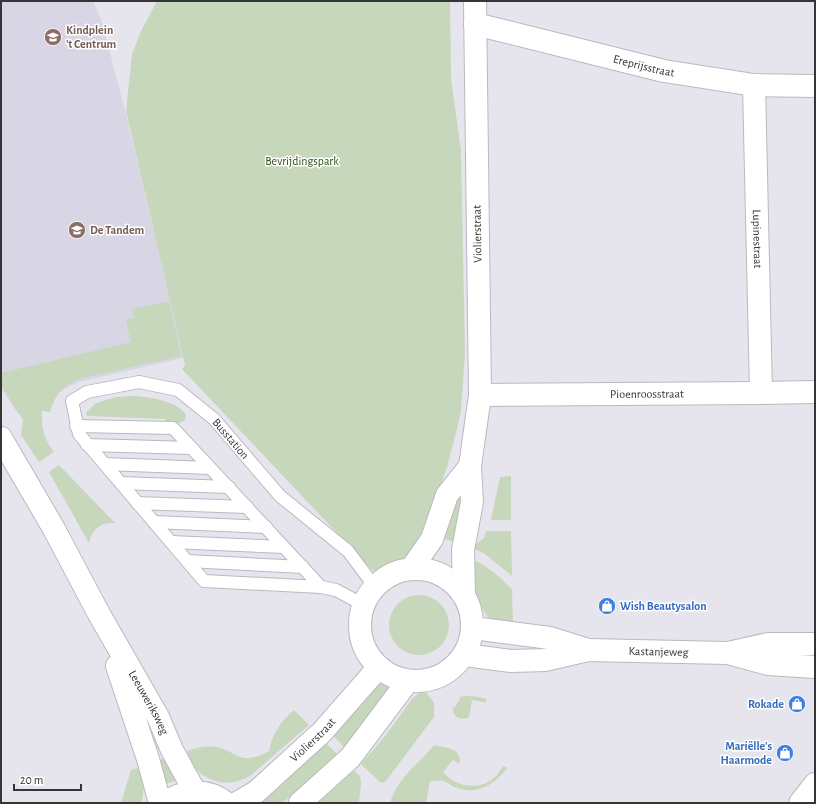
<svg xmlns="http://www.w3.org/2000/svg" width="816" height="804" font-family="'Alegreya Sans',sans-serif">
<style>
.built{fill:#d8d6e5}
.green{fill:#c6d7bb}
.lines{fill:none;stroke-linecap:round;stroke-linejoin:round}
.service-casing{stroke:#bab9c1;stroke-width:14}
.minor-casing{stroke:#bab9c1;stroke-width:24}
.tertiary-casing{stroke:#bab9c1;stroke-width:24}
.service{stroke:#fff;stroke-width:12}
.minor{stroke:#fff;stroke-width:22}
.tertiary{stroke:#fff;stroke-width:22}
.labels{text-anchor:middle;stroke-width:3;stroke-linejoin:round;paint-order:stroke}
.education-label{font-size:12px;font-weight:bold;fill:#785e54;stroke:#fff;text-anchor:start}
.street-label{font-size:12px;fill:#353437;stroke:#fff}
.park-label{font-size:12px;fill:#2e4d13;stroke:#fff}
.shop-label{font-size:12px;font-weight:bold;fill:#366cbe;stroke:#fff;text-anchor:end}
</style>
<rect width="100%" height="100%" fill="#e6e5ed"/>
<!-- built -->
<polygon class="built" points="1,1 93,1 101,19 123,102 184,358 78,382 18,414 1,388"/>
<!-- green -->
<g class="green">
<polygon points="157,1 450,1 451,78 461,151 465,354 461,410 458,425 447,467 423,537 409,556 381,571 378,572 372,570 182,369 185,365 126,111 132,54 141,31"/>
<path d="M169,301l12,55c-22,5 -44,10 -66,15 -14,3 -38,6 -49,15 -9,7 -13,16 -16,26l-8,-1c-1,17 2,28 12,41l-15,10 -18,-27 2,-15 -22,-35v-12l130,-31 -5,-23 8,-1 -2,-9z"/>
<path d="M135,396c15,1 43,5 51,19l-1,5 -6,3 -14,-1v-3l-78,-3 -1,-3 10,-10 20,-6z"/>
<path d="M59,465l56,58c-15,-1 -23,6 -26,20l-40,-71z"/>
<polygon points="511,476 511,520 491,520 500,477"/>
<polygon points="458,495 465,496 454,542 442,538"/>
<polygon points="486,531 511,531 512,576 485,554 473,548 475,545 484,538"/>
<path d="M470,558c18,8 29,18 42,32l1,35 -13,-2 -12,-6 -8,-12 -9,-21z"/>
<circle cx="419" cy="625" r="30"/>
<polygon points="380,678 390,684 391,688 368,720 344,747 332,734"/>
<polygon points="425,691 434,703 434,717 386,781 383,783 380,782 361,764 386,735 412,699 420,692"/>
<path d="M466,696c8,0 14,1 21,3l-2,4 -2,-1 -11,-2 -3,17c-9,4 -17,0 -16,-10h2l5,-8v-2z"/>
<path d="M294,710l15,15 -59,51c-4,2 -8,4 -12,5 -14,4 -30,0 -41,-11 -5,-6 -8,-13 -10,-19 11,-4 22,-6 34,-3 6,2 12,6 17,8 10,5 22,0 31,-5 4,-18 10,-28 25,-41z"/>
<polygon points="325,742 337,754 305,785 282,803 254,803"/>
<path d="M434,745c12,3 29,3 25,19l-6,-4 -10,12c13,16 40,20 55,2 2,-3 3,-6 5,-8l4,2c-11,15 -27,26 -46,21 -3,-1 -7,-2 -9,-3 -3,-2 -6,-5 -9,-5 -3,-1 -9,0 -13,0l-4,22h-36c8,-26 28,-38 44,-58z"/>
<path d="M167,757c3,8 9,16 8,24l-9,3 -10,-22z"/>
<path d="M138,768c4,13 8,21 3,35h-20l10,-33z"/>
<polygon points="354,771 360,776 361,783 359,803 318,803"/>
</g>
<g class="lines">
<defs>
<g id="service">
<polyline points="76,426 173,428 321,587"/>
<polyline points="87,445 192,448"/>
<polyline points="104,464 210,468"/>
<polyline points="121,483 229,487"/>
<polyline points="137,503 247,507"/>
<polyline points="154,522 266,527"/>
<polyline points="171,542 284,547"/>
<polyline points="187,561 303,567"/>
<path id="s1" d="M362,604l-26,-14 -15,-3 -117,-6 -125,-147 -7,-33 15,-9 52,-10 39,8 36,29 66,77 68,55 27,36"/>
</g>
<g id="minor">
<path id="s2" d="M475,24l189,47 90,14 61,1"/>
<path id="s3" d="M754,85l7,308"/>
<path id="s4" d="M480,395l281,-2 54,-1"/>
<path id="s5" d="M1,438l53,91 45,85 59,103 14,33 23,42"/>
<polyline points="117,666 148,759 160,803"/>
<polyline points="800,803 815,784"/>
</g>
<g id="tertiary">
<circle cx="416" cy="625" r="56"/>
<polyline points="411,569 432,539 447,495 470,466"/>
<polyline points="464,594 463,550 472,502 470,466 480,395 475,1"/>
<polyline points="473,628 550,638 588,650"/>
<polyline points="731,654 768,664 815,667"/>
<path id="s6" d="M465,655l46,6 34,-1 43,-10 140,3 40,-9h47"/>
<path d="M165,803c17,-13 43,-15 61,0"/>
<path id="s7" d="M237,803l19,-11 66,-60 57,-65"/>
<polyline points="300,803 350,758 408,681"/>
</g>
</defs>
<!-- service casing -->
<use href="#service" class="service-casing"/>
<!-- minor casing -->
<use href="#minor" class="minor-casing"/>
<!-- tertiary casing -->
<use href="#tertiary" class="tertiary-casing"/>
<!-- service -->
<use href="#service" class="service"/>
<!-- minor -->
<use href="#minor" class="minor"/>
<!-- tertiary -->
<use href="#tertiary" class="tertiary"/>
</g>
<!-- icons -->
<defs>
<symbol id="school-disc" viewBox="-11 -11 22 22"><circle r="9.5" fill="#8d6e63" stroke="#fff"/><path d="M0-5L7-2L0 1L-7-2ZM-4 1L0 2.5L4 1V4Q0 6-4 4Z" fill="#fff"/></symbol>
<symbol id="shop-disc" viewBox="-11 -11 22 22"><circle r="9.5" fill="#3f7fe0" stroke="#fff"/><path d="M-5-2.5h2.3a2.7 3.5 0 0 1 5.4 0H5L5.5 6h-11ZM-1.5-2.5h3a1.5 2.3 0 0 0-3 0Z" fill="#fff"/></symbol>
</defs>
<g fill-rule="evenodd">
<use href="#school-disc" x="43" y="27" width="20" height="20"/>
<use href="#school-disc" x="67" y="220" width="20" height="20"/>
<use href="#shop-disc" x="597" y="596" width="20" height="20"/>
<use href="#shop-disc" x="787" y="694" width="20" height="20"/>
<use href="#shop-disc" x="775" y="743" width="20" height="20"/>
</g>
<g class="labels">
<!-- education labels -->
<g class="education-label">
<text x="66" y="34">Kindplein<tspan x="66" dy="14">'t Centrum</tspan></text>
<text x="90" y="234">De Tandem</text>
</g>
<!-- street labels -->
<g class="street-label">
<text dy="4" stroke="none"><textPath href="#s2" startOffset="174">Ereprijsstraat</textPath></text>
<text transform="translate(477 234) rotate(-91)" y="4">Violierstraat</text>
<text dy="4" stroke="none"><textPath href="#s3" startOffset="154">Lupinestraat</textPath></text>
<text dy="4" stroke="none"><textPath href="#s4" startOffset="167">Pioenroosstraat</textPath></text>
<text dy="4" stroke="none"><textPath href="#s1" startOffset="571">Busstation</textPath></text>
<text dy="4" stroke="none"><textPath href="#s6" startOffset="195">Kastanjeweg</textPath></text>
<text dy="4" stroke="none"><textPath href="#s5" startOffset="303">Leeuweriksweg</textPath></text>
<text dy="4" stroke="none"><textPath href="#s7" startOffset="99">Violierstraat</textPath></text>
</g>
<!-- park labels -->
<g class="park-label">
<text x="302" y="165">Bevrijdingspark</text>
</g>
<!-- shop labels -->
<g class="shop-label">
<text x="620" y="610" text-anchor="start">Wish Beautysalon</text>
<text x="784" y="708">Rokade</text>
<text x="772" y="750">Mariëlle's<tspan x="772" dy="14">Haarmode</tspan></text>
</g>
</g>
<!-- border -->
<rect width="816" height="804" fill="none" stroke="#353437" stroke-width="4"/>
<!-- scale -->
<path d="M14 784v6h67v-6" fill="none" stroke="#353437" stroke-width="2"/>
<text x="20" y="784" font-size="12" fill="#353437" stroke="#ffffff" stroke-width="3" paint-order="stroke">20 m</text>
</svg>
